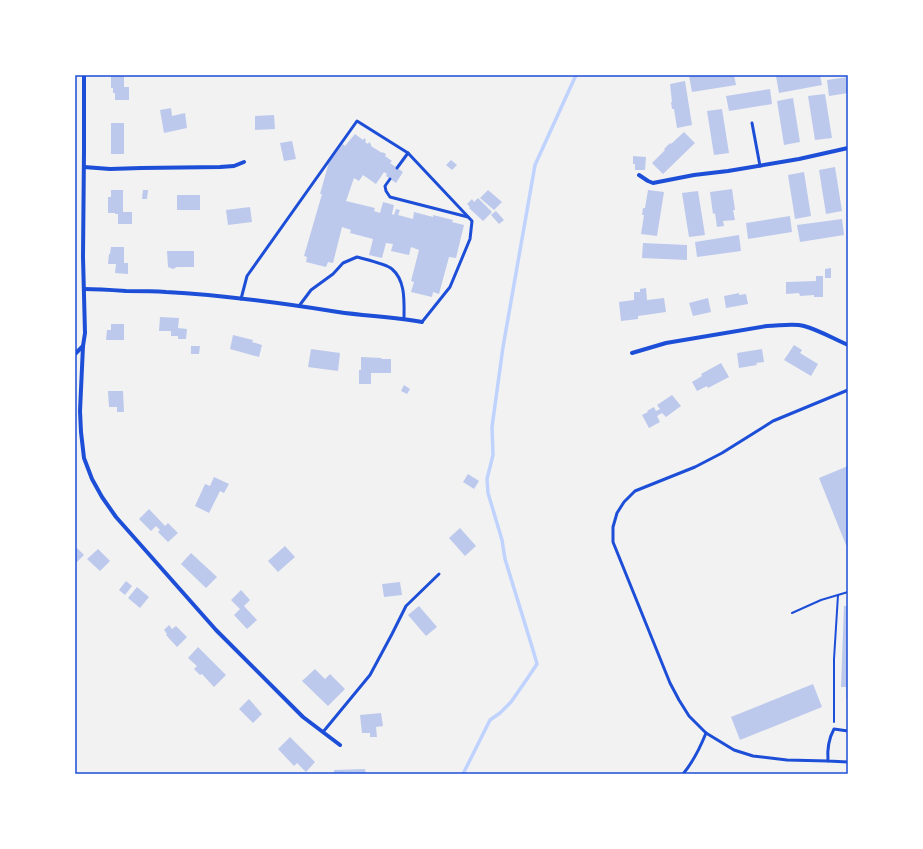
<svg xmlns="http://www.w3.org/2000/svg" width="923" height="849" font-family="Figtree,sans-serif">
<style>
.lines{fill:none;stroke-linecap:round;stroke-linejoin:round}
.stream{stroke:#bfd3fe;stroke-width:3.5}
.building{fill:#bdc9ec}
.path{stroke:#1d4ed8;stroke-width:2}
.service{stroke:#1d4ed8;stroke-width:3}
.minor{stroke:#1d4ed8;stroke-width:4}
.neatline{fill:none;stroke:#1d4ed8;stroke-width:1.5}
</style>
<rect width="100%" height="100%" fill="#f2f2f2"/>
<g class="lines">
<!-- stream -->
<polyline class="stream" points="463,774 490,720 500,713 511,702 527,679 537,664 533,650 505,559 502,540 488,493 487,479 493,455 492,427 503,347 535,165 576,75"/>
</g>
<!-- building -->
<g class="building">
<polygon points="111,75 124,75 124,87 129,87 129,100 115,100 115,93 113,93 113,88 111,88"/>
<polygon points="693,75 734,75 736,85 692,92 689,76"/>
<polygon points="783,75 820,75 822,85 779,93 776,76"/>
<polygon points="848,77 848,93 829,96 827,80"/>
<polygon points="685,81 692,125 677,128 674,109 672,109 671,102 672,102 670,84"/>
<polygon points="770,89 772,104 729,111 726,96"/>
<polygon points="825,94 832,138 815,140 808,96"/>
<polygon points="793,98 800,142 784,145 777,101"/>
<polygon points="171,108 172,116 185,113 187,128 164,133 160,110"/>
<polygon points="722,109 729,153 714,155 707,111"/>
<polygon points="274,115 275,129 255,130 255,116"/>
<rect x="111" y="123" width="13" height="31"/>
<polygon points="684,132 695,143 663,174 652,163 665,150 664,149 670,143 671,144"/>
<polygon points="355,134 363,140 364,138 366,140 365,142 368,144 369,142 371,144 371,146 382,153 382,152 386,154 385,156 392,161 390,163 403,172 396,183 386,176 387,174 384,172 376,184 363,175 359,181 354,178 346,201 375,208 374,211 380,213 383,202 394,205 392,214 394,215 396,209 400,210 398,215 413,219 414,212 433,217 433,215 453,220 452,222 464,225 456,258 449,257 439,294 433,292 432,297 411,292 414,282 411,281 419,250 411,247 409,255 391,251 393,244 386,243 382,258 369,255 373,239 350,233 351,230 342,227 333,263 328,262 326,267 306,262 307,257 304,256 322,194 320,194 329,162 343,144 345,146"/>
<polygon points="292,141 296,159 284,161 280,143"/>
<polygon points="633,156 646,157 645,170 635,170 635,164 633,164"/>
<polygon points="451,160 457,165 452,170 446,165"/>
<polygon points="835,167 842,211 826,214 819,170"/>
<polygon points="804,172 811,216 795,219 788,175"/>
<polygon points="732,189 735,210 733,210 735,220 723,221 724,226 717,227 715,213 713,214 710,192"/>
<polygon points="111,190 123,190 123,212 132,212 132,224 118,224 118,214 115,214 115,213 108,213 108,197 111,197"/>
<polygon points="143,190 148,190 147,199 142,199"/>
<polygon points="488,190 502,202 494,210 480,198"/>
<polygon points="648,190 664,192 657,236 641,234 644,215 642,215 643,208 645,208"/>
<polygon points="698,191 705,235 689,237 682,193"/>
<rect x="177" y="195" width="23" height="15"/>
<polygon points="478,198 492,212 483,221 469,208 470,207 467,204 472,199 474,202"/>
<polygon points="250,207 252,222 228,225 226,210"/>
<polygon points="496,211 504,220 499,224 491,215"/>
<polygon points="790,216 792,232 748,239 746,223"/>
<polygon points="842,219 844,235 800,242 797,225"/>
<polygon points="739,235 741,251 697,257 695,242"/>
<polygon points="643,243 687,245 687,260 642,258"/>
<polygon points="111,247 124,247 124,263 128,263 128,274 115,273 116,264 108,264 109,254 110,254"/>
<polygon points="167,251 194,251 194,267 177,267 173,269 168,267"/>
<polygon points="831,268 831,278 825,278 825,269"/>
<polygon points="816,276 823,276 823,297 814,297 814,295 800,296 799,293 786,294 786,282 816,281"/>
<polygon points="646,288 647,300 664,298 666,312 638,316 638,319 621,321 619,302 634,300 634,292 640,292 640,289"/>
<polygon points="739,293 739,295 746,294 748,304 726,308 724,296"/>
<polygon points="708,298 711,312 693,316 689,303"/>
<polygon points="160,317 179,318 178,328 187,329 186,339 178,339 178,336 171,336 171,331 159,331"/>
<polygon points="111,324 124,324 124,340 106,340 107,330 111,330"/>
<polygon points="233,335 253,340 252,342 262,345 259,357 230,349"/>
<polygon points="794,345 802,350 800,353 818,364 811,376 784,360"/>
<polygon points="191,346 200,346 199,354 191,354"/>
<polygon points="311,349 340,353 338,371 308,367"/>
<polygon points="762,349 764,362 756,363 757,365 739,368 737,353"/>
<polygon points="361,357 382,358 381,359 391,359 391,373 371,373 371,384 359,384 359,370 361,370"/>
<polygon points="721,363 729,377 708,388 707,386 697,391 692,382 702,376 701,374"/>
<polygon points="404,385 410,389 407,394 401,391"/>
<polygon points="108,391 123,391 124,412 117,412 117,407 109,407"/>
<polygon points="672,395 681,406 666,417 662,413 657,416 660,422 649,428 642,415 648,412 647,411 654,407 656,411 660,409 657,405"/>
<polygon points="848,466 848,544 846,545 819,478"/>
<polygon points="468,474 479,481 474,489 463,482"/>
<polygon points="214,477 229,484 224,493 220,491 209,513 195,506 205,484 210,486"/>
<polygon points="149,509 165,526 168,523 178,533 168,542 158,532 160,530 156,526 151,531 139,519"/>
<polygon points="460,528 476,546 465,556 449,538"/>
<polygon points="285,546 295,557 278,572 268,561"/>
<polygon points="77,548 84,555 75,564 75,550"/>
<polygon points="98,549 110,561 100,571 87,559"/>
<polygon points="191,553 217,577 206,588 181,564"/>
<polygon points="126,581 132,586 125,595 119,590"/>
<polygon points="400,582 402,595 384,597 382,584"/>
<polygon points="137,587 149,597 140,608 128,598"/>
<polygon points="241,590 250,600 244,606 257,620 247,629 234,615 240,609 231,600"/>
<polygon points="419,606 437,627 426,636 408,615"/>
<polygon points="844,606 848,606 848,698 846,698 846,687 841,687"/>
<polygon points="169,625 172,629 176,626 187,637 177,647 166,635 167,634 164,630"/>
<polygon points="198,647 226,675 214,687 202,674 200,675 194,669 197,666 188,658"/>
<polygon points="315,669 325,679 330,674 345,689 328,706 302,681"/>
<polygon points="813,684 822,707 740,740 731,717"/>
<polygon points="249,699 262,714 253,723 239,709"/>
<polygon points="381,713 383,726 376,727 377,737 370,737 370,733 362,733 360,715"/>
<polygon points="290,737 315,762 306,772 297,763 294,766 278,749"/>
<polygon points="365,769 366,774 334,774 334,770"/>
</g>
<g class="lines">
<!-- path -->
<g class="path">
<polyline points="792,613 821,600 848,592"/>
<polyline points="834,722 834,659 838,595"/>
</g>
<!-- service -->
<g class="service">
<polyline points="752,123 760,166"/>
<polyline points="397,168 408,153"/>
<polyline points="390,179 385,186 386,191 390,197 468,217"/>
<polyline points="241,299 247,276 357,121 408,153 472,221 470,239 450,287 422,322"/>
<path d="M299,306l12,-16 22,-16 10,-11 14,-6c7,2 30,7 35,12 14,12 12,33 12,50"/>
<path d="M848,731l-14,-2c-6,11 -7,20 -6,32l20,1"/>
<polyline points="323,732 370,675 392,634 406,606 439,574"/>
<polyline points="828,761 787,760 753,756 734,750 706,733 689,716 679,700 670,683 613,542 613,527 617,513 624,502 635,491 695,467 722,453 773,421 848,390"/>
<path d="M683,774c10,-12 17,-26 23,-41"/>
</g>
<!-- minor -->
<g class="minor">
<polyline points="84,75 84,151 83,257 85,333 83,346 80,411 81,432 84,458 92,479 102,497 116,517 216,630 303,717 340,745"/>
<polyline points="84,167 110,169 141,168 220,167 234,166 244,162"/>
<polyline points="639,175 648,181 653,183 694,175 728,171 799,159 848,148"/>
<path d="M84,289c14,0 28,1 42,2 14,0 27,0 40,1 57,3 115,11 172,20 28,4 56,5 84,10"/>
<path d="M632,353l34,-10 101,-17c12,0 26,-3 37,0 15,4 30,13 44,19"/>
<polyline points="75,354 83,346"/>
</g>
</g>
<!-- border -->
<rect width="923" height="849" fill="none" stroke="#ffffff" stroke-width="152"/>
<rect x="76" y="76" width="771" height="697" class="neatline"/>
</svg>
